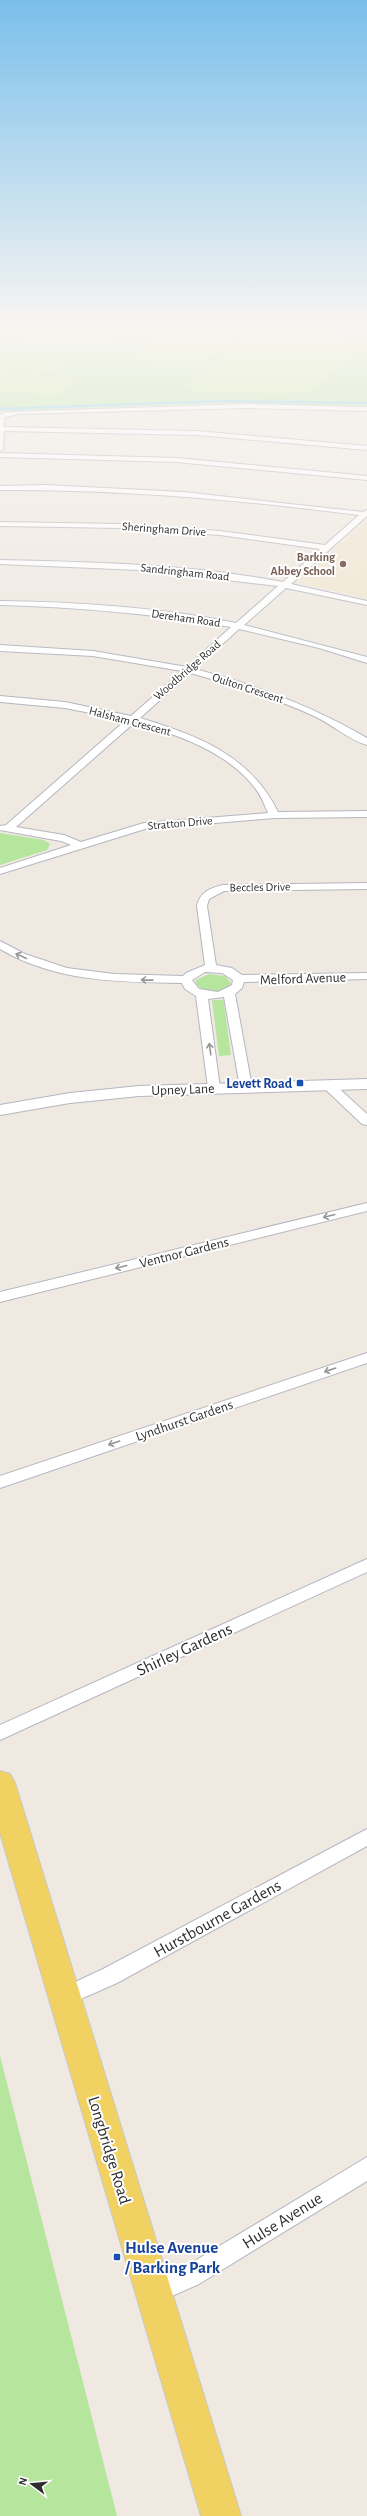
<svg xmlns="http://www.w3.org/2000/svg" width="367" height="2516" font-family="'Alegreya Sans',sans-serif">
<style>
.education{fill:#f0e6d1}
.green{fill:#b6e59e}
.pitch{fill:#c9ec9a}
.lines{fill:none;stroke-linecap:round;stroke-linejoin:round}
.stream{stroke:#75cff0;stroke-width:2.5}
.street-casing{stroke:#b4b7c1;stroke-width:2}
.secondary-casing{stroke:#b4b7c1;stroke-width:2}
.primary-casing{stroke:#c9c9c9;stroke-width:2}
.street{fill:#fff;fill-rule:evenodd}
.secondary{fill:#fff;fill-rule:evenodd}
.primary{fill:#f2d163;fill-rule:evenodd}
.oneway{stroke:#969696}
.education-dot{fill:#8d6e63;stroke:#fff;stroke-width:1.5}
.transit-dot{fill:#1a4fb4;stroke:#fff;stroke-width:1.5}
.labels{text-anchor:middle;stroke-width:4;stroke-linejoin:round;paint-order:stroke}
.far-street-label{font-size:12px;fill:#2e2e2e;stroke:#fff}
.far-education-label{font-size:12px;font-weight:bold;fill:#785e54;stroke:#fff;text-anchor:end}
.street-label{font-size:14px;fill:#2e2e2e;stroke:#fff}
.transit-label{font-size:14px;font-weight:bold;fill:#164399;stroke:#fff;text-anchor:end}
.near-street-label{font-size:17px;fill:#2e2e2e;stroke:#fff}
.near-transit-label{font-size:17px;font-weight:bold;fill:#164399;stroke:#fff;text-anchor:start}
</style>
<rect width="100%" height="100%" fill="#efe9e1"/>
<!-- education -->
<polygon class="education" points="367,520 367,598 300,583 300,581"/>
<!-- green -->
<g class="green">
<polygon points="13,325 244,325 367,335 367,407 232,403 0,411 0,330"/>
<polygon points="0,833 44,840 50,844 47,850 0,865"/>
<path d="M209,974l16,2 6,7c-7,12 -29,11 -35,0v-3z"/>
<polygon points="212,1000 223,1000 224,1004 231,1055 219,1056"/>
<polygon points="0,2056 117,2516 0,2516"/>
</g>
<!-- pitch -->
<g class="pitch">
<polygon points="24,325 141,325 103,345 87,347 41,345 19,340 7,334 8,331"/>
<polygon points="259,329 326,335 362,347 311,392 294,392 289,394 200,392 184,387"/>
<polygon points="166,332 234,338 200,365 130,359"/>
<polygon points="0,356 64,358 53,373 0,371"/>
<polygon points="0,373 75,376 61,395 0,392"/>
</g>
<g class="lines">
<!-- stream -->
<polyline class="stream" points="0,409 222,401 367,403"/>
<defs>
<g id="street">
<polygon points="248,404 367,407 367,411 248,408 18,414 4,418 4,427 197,431 367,446 367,450 197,435 4,431 3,449 0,451 0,415 6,412"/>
<polygon points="0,453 176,458 367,476 367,480 176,462 0,457"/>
<path d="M46,485l137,7 180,20 4,-2v6l-76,68 76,17v4l-81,-17 -42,37 123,32v6l-48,-15 -80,-19 -44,40c61,16 117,37 172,69v7c-18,-5 -34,-20 -51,-28 -41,-19 -82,-32 -126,-44l-50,45c57,17 110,37 138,94l89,-1v6l-93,1 -129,11 -145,45v-6l71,-23 -10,-4 -61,-11v-4l6,-1 120,-105 -61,-12 -65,-6v-6l65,6 66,14 51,-45 -89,-15 -93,-5v-6l93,6 94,16 44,-40c-77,-13 -153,-20 -231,-22v-4c79,1 159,6 236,22l42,-37 -139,-16 -139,-6v-4c94,2 190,4 283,22l37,-33 -100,-14 -99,-7 -121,-2v-4l121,2 99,7 105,14 34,-30c-120,-15 -239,-26 -359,-25v-4zM135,722c42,13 92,29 120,66 6,7 9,16 13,25l-124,10 -63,19 -17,-7 -48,-8z"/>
<path d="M367,883v6l-143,2 -15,8 -2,7 9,59 16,3 10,7 125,-2v6l-123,3 -2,6 -7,6 17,93 -6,4 -6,-4 -16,-90 -16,2 12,89 -6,4 -6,-4 -12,-92 -11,-7 -3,-6c-64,-1 -126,-1 -182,-34v-8l25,13 42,14 47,6 69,2 3,-3 19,-8 -8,-59c3,-14 13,-18 26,-21zM205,972l17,1 11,7 -1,5 -14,7 -19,-3 -7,-9z"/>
<polygon points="329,1082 333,1083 367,1114 367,1125 362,1124 325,1089 323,1086 325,1083"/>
<polygon points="367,1203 367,1211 0,1302 0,1292"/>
<polygon points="367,1353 367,1363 0,1488 0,1476"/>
<polygon points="367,1559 367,1572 0,1740 0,1725"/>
<polygon points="367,1829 367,1846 117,1983 65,2006 58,2004 55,1997 58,1990 103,1969"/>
<polygon points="367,2157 367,2181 199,2284 154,2304 146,2300 142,2292 146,2284 183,2268"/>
</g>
<polygon id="secondary" points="367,1079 367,1089 139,1096 70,1103 0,1115 0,1105 70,1093 139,1086"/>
<polygon id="primary" points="0,1771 10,1774 15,1783 241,2516 201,2516 0,1833"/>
</defs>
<!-- street casing -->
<use href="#street" class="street-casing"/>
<!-- secondary casing -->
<use href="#secondary" class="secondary-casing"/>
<!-- primary casing -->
<use href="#primary" class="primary-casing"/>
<!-- street -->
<use href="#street" class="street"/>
<!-- secondary -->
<use href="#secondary" class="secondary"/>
<!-- primary -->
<use href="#primary" class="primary"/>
</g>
<!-- one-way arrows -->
<defs><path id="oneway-shaft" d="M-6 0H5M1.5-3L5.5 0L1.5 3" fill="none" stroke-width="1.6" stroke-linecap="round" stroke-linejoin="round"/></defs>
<g class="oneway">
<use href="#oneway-shaft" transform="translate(21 956) rotate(-155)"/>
<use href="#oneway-shaft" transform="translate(147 980) rotate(-179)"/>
<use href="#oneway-shaft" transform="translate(210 1049) rotate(-98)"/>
<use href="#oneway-shaft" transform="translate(329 1216) rotate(166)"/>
<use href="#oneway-shaft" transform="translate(121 1267) rotate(166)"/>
<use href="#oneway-shaft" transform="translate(330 1370) rotate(161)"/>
<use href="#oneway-shaft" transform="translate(114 1443) rotate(161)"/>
</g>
<!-- sky -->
<linearGradient id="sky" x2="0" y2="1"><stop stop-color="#7abfeb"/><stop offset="0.48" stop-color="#f8f5f2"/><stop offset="1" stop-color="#f8f5f2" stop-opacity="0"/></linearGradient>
<rect width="367" height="677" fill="url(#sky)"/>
<!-- markers -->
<circle class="education-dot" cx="343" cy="564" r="4"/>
<g class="transit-dot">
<rect x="296" y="1079" width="8" height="8" rx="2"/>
<rect x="113" y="2253" width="8" height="8" rx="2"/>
</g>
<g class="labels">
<!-- far-street labels -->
<g class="far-street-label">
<text transform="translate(164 529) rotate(4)" y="4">Sheringham Drive</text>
<text transform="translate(185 572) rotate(6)" y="4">Sandringham Road</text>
<text transform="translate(186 618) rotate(8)" y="4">Dereham Road</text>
<text transform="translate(187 670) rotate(-41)" y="4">Woodbridge Road</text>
<text transform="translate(248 688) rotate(18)" y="4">Oulton Crescent</text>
<text transform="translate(130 721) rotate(15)" y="4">Halsham Crescent</text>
<text transform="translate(180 823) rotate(-5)" y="4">Stratton Drive</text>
<text transform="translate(260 887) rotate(-1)" y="4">Beccles Drive</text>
</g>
<!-- far-education labels -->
<g class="far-education-label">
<text x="335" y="561">Barking<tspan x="335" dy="14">Abbey School</tspan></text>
</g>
<!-- street labels -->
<g class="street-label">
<text transform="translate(303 978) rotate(-2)" y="5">Melford Avenue</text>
<text transform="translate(183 1089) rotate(-2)" y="5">Upney Lane</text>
<text transform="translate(184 1252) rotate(-14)" y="5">Ventnor Gardens</text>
<text transform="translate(184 1420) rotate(-19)" y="5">Lyndhurst Gardens</text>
</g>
<!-- transit labels -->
<g class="transit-label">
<text x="292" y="1088">Levett Road</text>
</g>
<!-- near-street labels -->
<g class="near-street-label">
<text transform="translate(184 1649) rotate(-25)" y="6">Shirley Gardens</text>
<text transform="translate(217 1918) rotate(-29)" y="6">Hurstbourne Gardens</text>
<text transform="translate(110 2150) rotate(73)" y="6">Longbridge Road</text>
<text transform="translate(282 2220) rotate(-32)" y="6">Hulse Avenue</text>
</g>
<!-- near-transit labels -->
<g class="near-transit-label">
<text x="125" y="2253">Hulse Avenue<tspan x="125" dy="20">/ Barking Park</tspan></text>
</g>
</g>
<!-- north arrow -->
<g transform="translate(32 2484) rotate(286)" stroke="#ffffff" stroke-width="3" paint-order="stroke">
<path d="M0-3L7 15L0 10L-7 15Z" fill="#2e2e2e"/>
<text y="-6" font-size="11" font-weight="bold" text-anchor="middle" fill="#2e2e2e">N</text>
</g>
</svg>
